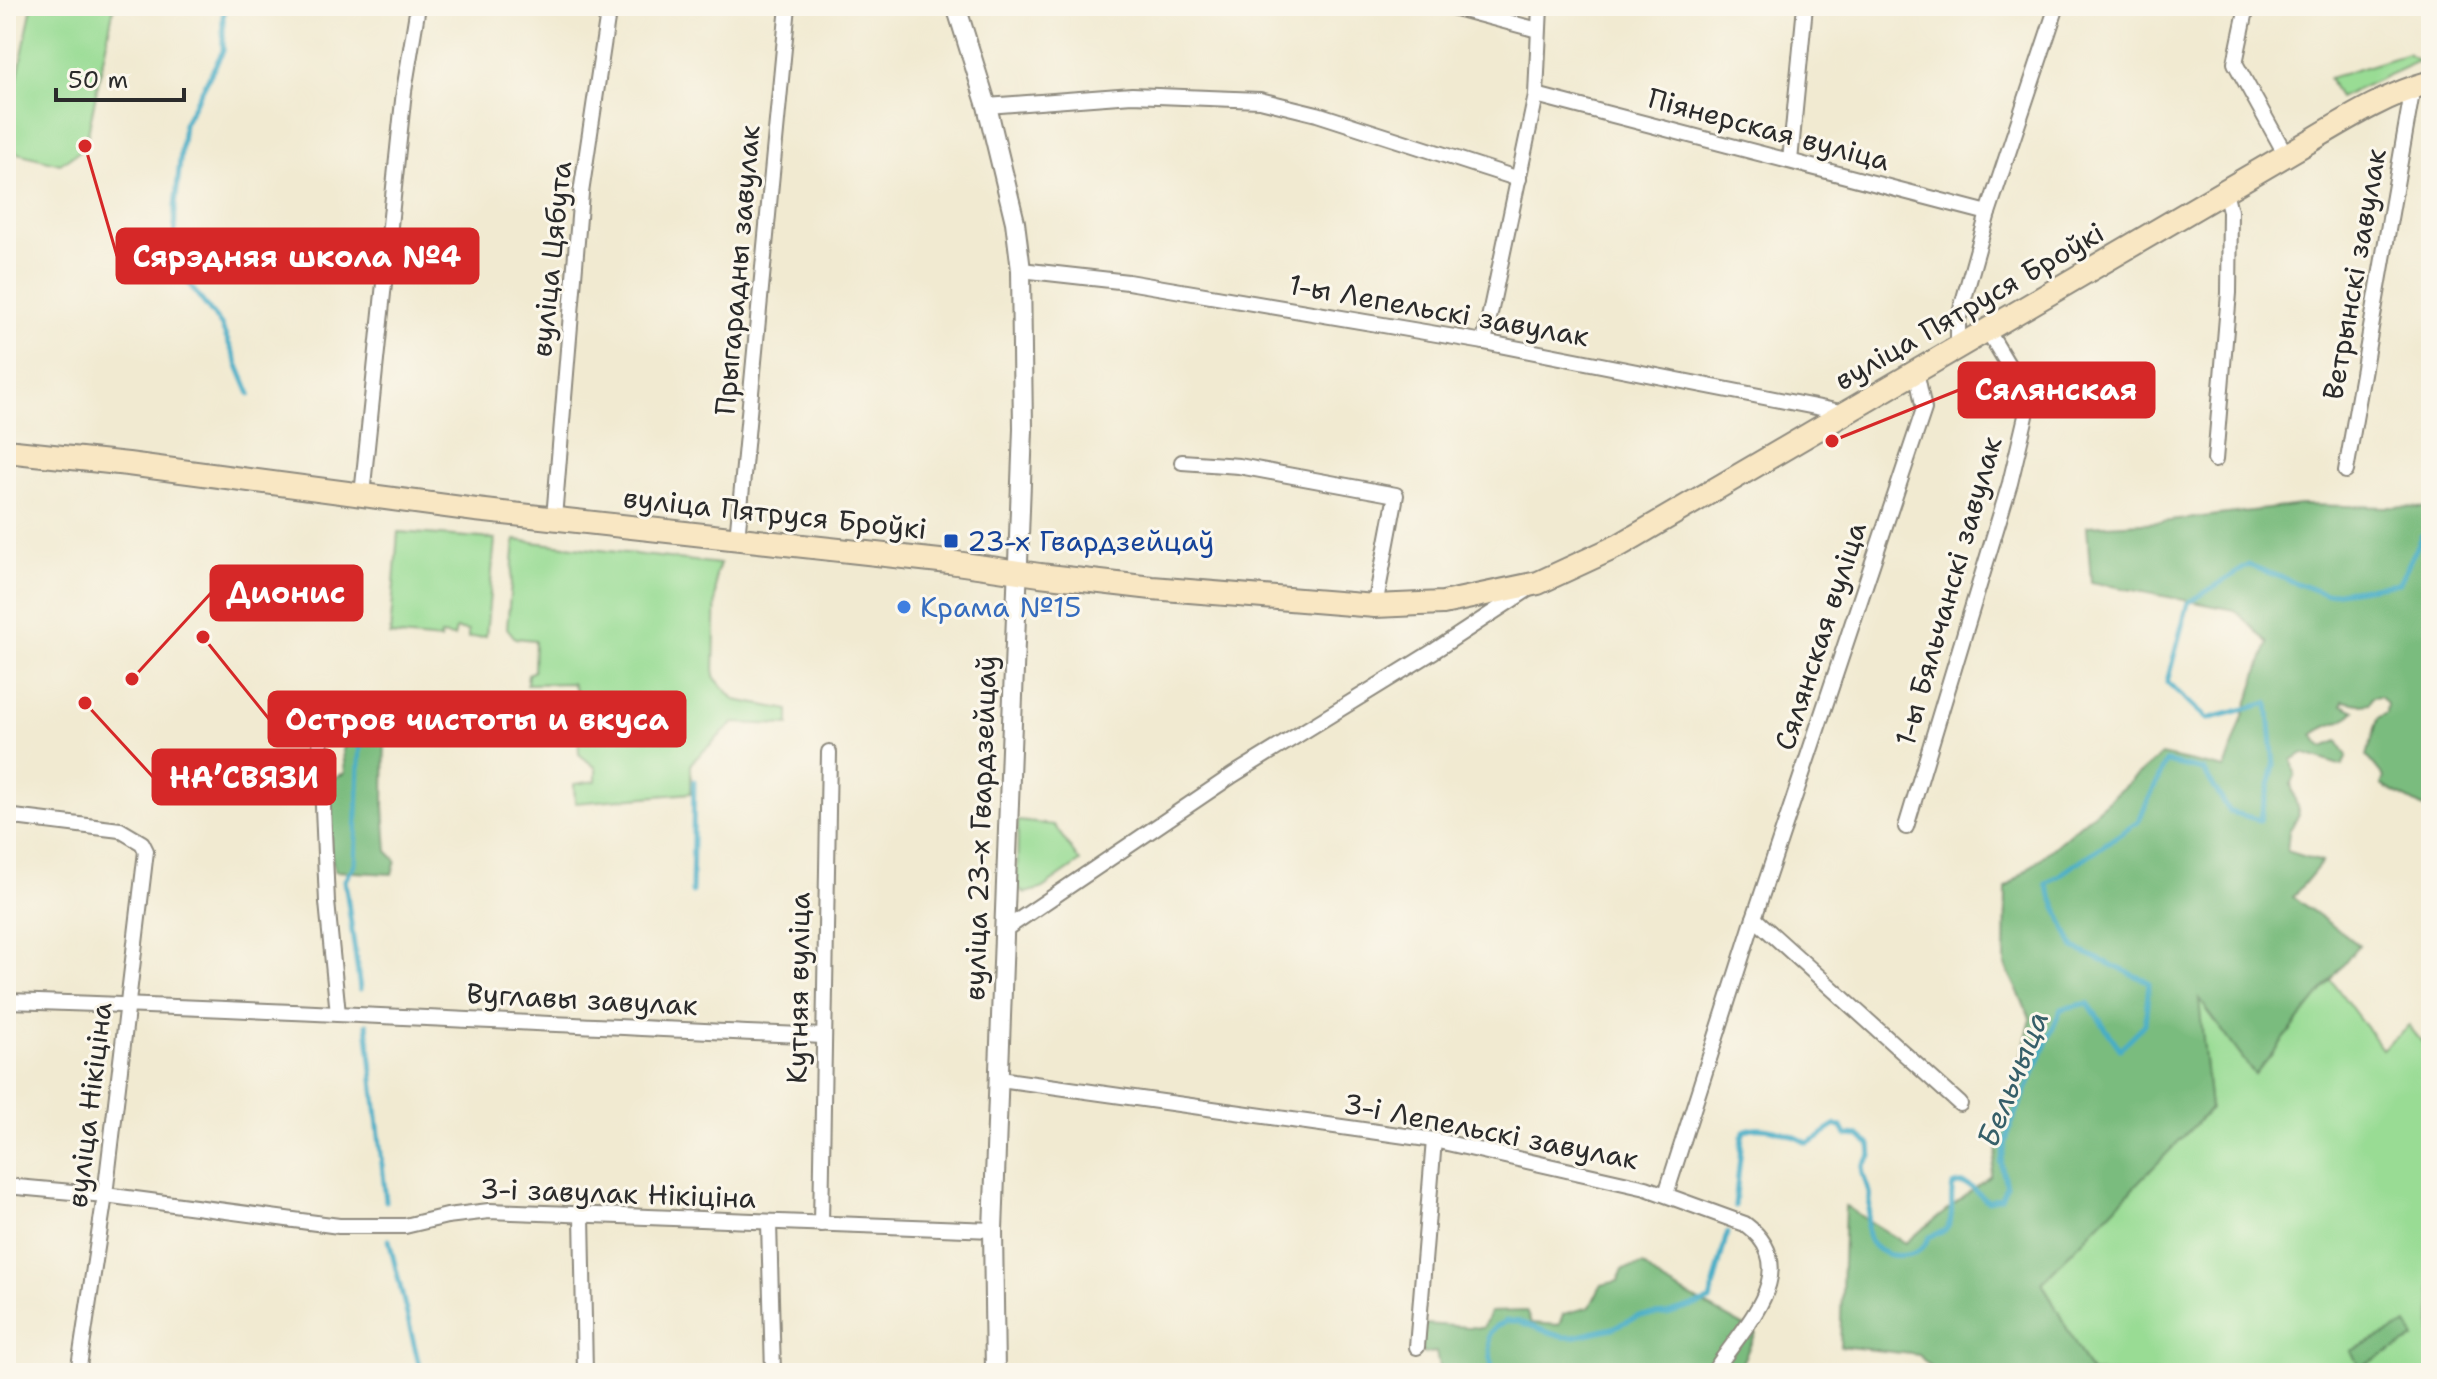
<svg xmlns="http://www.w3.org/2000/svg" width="2437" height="1379" font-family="'Shantell Sans',sans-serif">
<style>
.green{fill:#99dc94;stroke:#628460;stroke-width:2}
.forest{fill:#7abc7e;stroke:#527454;stroke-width:2}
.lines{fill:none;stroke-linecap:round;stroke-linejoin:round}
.stream{stroke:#46adc6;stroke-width:5}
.minor-casing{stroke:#8e8a7e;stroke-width:18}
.tertiary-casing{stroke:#8e8a7e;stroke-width:22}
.secondary-casing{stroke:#8e8a7e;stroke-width:26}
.minor{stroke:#fff;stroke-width:14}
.tertiary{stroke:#fff;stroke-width:18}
.secondary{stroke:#f9e7c3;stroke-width:22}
.transit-dot{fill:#1a4fb4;stroke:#fbf7ec;stroke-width:3}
.shop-dot{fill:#3f7fe0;stroke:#fbf7ec;stroke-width:3}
.labels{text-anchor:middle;stroke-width:6;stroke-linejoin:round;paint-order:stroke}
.street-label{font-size:28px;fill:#2b2b2b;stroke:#fbf7ec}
.transit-label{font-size:28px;fill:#164399;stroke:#fbf7ec;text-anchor:start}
.shop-label{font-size:28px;fill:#366cbe;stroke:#fbf7ec;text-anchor:start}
.water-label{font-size:30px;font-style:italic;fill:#365f69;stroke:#fbf7ec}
.leader{fill:none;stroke:#d62828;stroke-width:3}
.callout-dot{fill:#d62828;stroke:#fbf7ec;stroke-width:3}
.callout{fill:#d62828;stroke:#d62828;stroke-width:3}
.callout-label{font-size:30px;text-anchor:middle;font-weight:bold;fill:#fff}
</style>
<rect width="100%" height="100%" fill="#fbf7ec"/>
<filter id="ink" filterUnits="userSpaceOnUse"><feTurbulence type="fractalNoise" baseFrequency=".0125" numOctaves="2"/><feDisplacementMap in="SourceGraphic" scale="16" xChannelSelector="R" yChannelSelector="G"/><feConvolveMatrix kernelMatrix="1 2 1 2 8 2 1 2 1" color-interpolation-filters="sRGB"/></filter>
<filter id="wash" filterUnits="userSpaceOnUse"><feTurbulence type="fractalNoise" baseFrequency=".006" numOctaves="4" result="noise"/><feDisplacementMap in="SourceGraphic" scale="32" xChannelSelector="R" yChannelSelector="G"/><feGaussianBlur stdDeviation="1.8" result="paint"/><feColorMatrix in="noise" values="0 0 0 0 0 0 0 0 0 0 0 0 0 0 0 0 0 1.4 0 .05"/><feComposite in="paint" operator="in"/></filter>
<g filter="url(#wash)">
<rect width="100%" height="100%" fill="#f1ead1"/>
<!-- green -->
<g class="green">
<polygon points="32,6 114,6 85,148 60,164 17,153 6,135"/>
<polygon points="2407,54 2419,61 2339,98 2329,78"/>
<polygon points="398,532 495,539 486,636 468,638 468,631 456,629 454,637 441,635 440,640 390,635"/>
<polygon points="515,540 720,564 716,574 714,677 735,700 789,710 789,725 733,723 691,763 691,793 575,803 574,784 596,781 596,768 579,754 577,694 572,683 527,684 528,674 534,671 535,640 515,638 507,628"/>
<polygon points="1018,821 1054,825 1080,862 1041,889 1025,893 1019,889 1017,882"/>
<polygon points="2331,980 2382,1049 2409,1026 2431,1053 2431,1373 2091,1373 2042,1282 2210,1109 2198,997 2255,1075"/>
</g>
<!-- forest -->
<g class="forest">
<path d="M2300,505l131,3v304l-50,-27 3,-8 -17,-21 11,-38 8,-5 1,-10 -6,-7 -8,1 -3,6 -11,1 -16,-3 -1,4 13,6c-13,14 -27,11 -42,24l10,12 15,-6 9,15 -5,10 -39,-13 -11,7 3,14 -4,10 8,31 -10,16 -2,20 35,11 -29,35 66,48 -104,130 -56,-76 11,110 -168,173 49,91h-155l-17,-18 -79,-9 5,-140 60,37 86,-67 40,-157 -26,-54 1,-77 155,-133 64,14 43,-126 -33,-33 -144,-28 -4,-56 75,-4z"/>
<path d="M374,713l11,8 -1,86 3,44 9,9 -4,14 -57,-3c-10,-29 -4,-63 -2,-93l12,-5 -2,-23 10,-32z"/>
<polygon points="1643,1265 1661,1281 1756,1333 1741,1365 1725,1373 1440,1373 1436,1352 1425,1354 1419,1349 1425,1324 1483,1328 1490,1312 1526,1311 1531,1323 1559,1325 1563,1314 1590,1307 1601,1285 1618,1281 1623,1269"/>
<polygon points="2407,1324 2415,1339 2359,1367 2351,1351"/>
</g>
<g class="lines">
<!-- stream -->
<g class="stream">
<polyline points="227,6 223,16 223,51 184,124 175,207 174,265 221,325 250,394"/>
<polyline points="692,892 694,781"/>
<polyline points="360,989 345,880 355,864 361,715"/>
<polyline points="367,1024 386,1201"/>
<path d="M1735,1206l7,-69 2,-6c16,-9 48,3 63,12 13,-4 18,-13 30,-18l5,2 4,8 14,1 10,9 1,11c-18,18 -1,23 -1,45 0,9 -3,17 -3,26 0,22 20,31 39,28 11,-1 19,-8 23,-18 4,-3 9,-3 13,-5 15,-7 7,-34 11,-46 15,-8 23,7 35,15l13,-3 5,-12 -5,-23 8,-33 52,-121 27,-6 32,46 25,-25 4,-42 -75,-34 -28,-64 92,-62 28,-60 37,8 27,42 30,8 14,-54 -6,-63 -61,16 -40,-37 21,-79 61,-38 76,29 74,-11 24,-48h8"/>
<polyline points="389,1240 421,1373"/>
<polyline points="1492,1373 1489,1336 1496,1326 1506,1321 1517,1321 1562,1337 1573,1337 1613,1328 1638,1316 1667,1314 1710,1301 1727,1233"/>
</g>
</g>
</g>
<g filter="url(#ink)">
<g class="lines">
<defs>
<g id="minor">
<polyline points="1448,6 1538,30"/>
<polyline points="2247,6 2235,63 2286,155"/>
<polyline points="1536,95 1988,213"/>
<polyline points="987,106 1132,95 1260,100 1317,114 1519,179"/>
<polyline points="1790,161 1805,6"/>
<polyline points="1021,270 1128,282 1484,342 1846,413"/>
<polyline points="1484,342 1536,95 1540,6"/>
<polyline points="1958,345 1958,320 1988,213 2057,6"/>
<polyline points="2215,460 2229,293 2230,211 2225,191"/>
<polyline points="1182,462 1239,466 1396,495 1375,606"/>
<polyline points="2346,471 2413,87"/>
<polyline points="362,495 404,91 418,6"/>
<polyline points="554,518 581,193 609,6"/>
<polyline points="737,539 788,6"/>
<polyline points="319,712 327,902 338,1014"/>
<polyline points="6,816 120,830 142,843 146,851 105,1195 78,1373"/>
<polyline points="1906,827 2010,483 2026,416 2013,373 1986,328"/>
<polyline points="1754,918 1960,1104"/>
<polyline points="1004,930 1233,775 1434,651 1527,590"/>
<path d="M6,1001c273,8 545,24 817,35"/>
<path d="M1000,1079l434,61 212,48 99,36c62,46 -4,104 -32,149"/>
<polyline points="6,1186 105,1195 339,1226 405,1226 447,1216 489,1211 993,1230"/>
<polyline points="1666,1194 1754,918 1924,409 1916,371"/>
<polyline points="582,1215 585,1373"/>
<polyline points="769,1223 773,1373"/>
<polyline points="821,1224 829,752"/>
<polyline points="1417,1347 1434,1140"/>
</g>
<polyline id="tertiary" points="956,6 987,106 1015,222 1021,270 1023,429 993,1230 995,1373"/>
<path id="secondary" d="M6,451l122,13 348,46 473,52 91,13 112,13 223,18 68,-3 95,-20 82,-38 666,-390c46,-26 93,-59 145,-73"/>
</defs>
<!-- minor casing -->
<use href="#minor" class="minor-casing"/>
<!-- tertiary casing -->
<use href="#tertiary" class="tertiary-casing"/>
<!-- secondary casing -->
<use href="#secondary" class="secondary-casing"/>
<!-- minor -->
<use href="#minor" class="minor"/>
<!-- tertiary -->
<use href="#tertiary" class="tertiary"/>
<!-- secondary -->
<use href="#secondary" class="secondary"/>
</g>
</g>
<!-- markers -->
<rect class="transit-dot" x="943" y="533" width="16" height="16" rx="4"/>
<circle class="shop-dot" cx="904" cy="607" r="8"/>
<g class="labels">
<!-- street labels -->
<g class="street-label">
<text transform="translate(1769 129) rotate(15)" y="10">Піянерская вуліца</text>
<text transform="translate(551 259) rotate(-84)" y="10">вуліца Цябута</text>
<text transform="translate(737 270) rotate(-85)" y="10">Прыгарадны завулак</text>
<text transform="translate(2354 274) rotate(-80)" y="10">Ветрынскі завулак</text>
<text transform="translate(1969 306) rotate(-30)" y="10">вуліца Пятруся Броўкі</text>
<text transform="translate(1439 310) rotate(10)" y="10">1-ы Лепельскі завулак</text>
<text transform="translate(775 513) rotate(6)" y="10">вуліца Пятруся Броўкі</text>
<text transform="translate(1948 591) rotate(-74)" y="10">1-ы Бяльчанскі завулак</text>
<text transform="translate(1820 636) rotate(-72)" y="10">Сялянская вуліца</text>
<text transform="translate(980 828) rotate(-88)" y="10">вуліца 23-х Гвардзейцаў</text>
<text transform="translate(798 988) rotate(-89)" y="10">Кутняя вуліца</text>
<text transform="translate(582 999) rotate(3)" y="10">Вуглавы завулак</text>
<text transform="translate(89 1105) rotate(-83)" y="10">вуліца Нікіціна</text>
<text transform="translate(1491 1131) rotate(11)" y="10">3-і Лепельскі завулак</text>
<text transform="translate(618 1193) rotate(2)" y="10">3-і завулак Нікіціна</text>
</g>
<!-- transit labels -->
<g class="transit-label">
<text x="967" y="551">23-х Гвардзейцаў</text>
</g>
<!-- shop labels -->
<g class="shop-label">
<text x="920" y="617">Крама №15</text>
</g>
<!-- water labels -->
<g class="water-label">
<text transform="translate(2013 1079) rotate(-68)" y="10">Бельчыца</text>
</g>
</g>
<!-- callouts -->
<path class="leader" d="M85 146L117 256M1832 441L1959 390M132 679L211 593M203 637L269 719M85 703L153 777"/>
<g class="callout-dot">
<circle cx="85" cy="146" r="8"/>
<circle cx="1832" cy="441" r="8"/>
<circle cx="132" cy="679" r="8"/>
<circle cx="203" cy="637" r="8"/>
<circle cx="85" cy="703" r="8"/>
</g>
<g class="callout">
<rect x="117" y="229" width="361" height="54" rx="8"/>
<rect x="1959" y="363" width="195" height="54" rx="8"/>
<rect x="211" y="566" width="151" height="54" rx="8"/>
<rect x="269" y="692" width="416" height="54" rx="8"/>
<rect x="153" y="750" width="182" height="54" rx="8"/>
</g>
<g class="callout-label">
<text x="297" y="267">Сярэдняя школа №4</text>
<text x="2056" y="400">Сялянская</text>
<text x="286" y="603">Дионис</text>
<text x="477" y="730">Остров чистоты и вкуса</text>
<text x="244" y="788">НАʼСВЯЗИ</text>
</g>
<!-- margin -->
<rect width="2437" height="1379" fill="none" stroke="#fbf7ec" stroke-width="32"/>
<!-- scale -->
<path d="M56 88v12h128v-12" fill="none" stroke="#2b2b2b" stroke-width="4"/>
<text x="68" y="88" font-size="24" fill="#2b2b2b" stroke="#fbf7ec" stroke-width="6" paint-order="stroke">50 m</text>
</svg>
